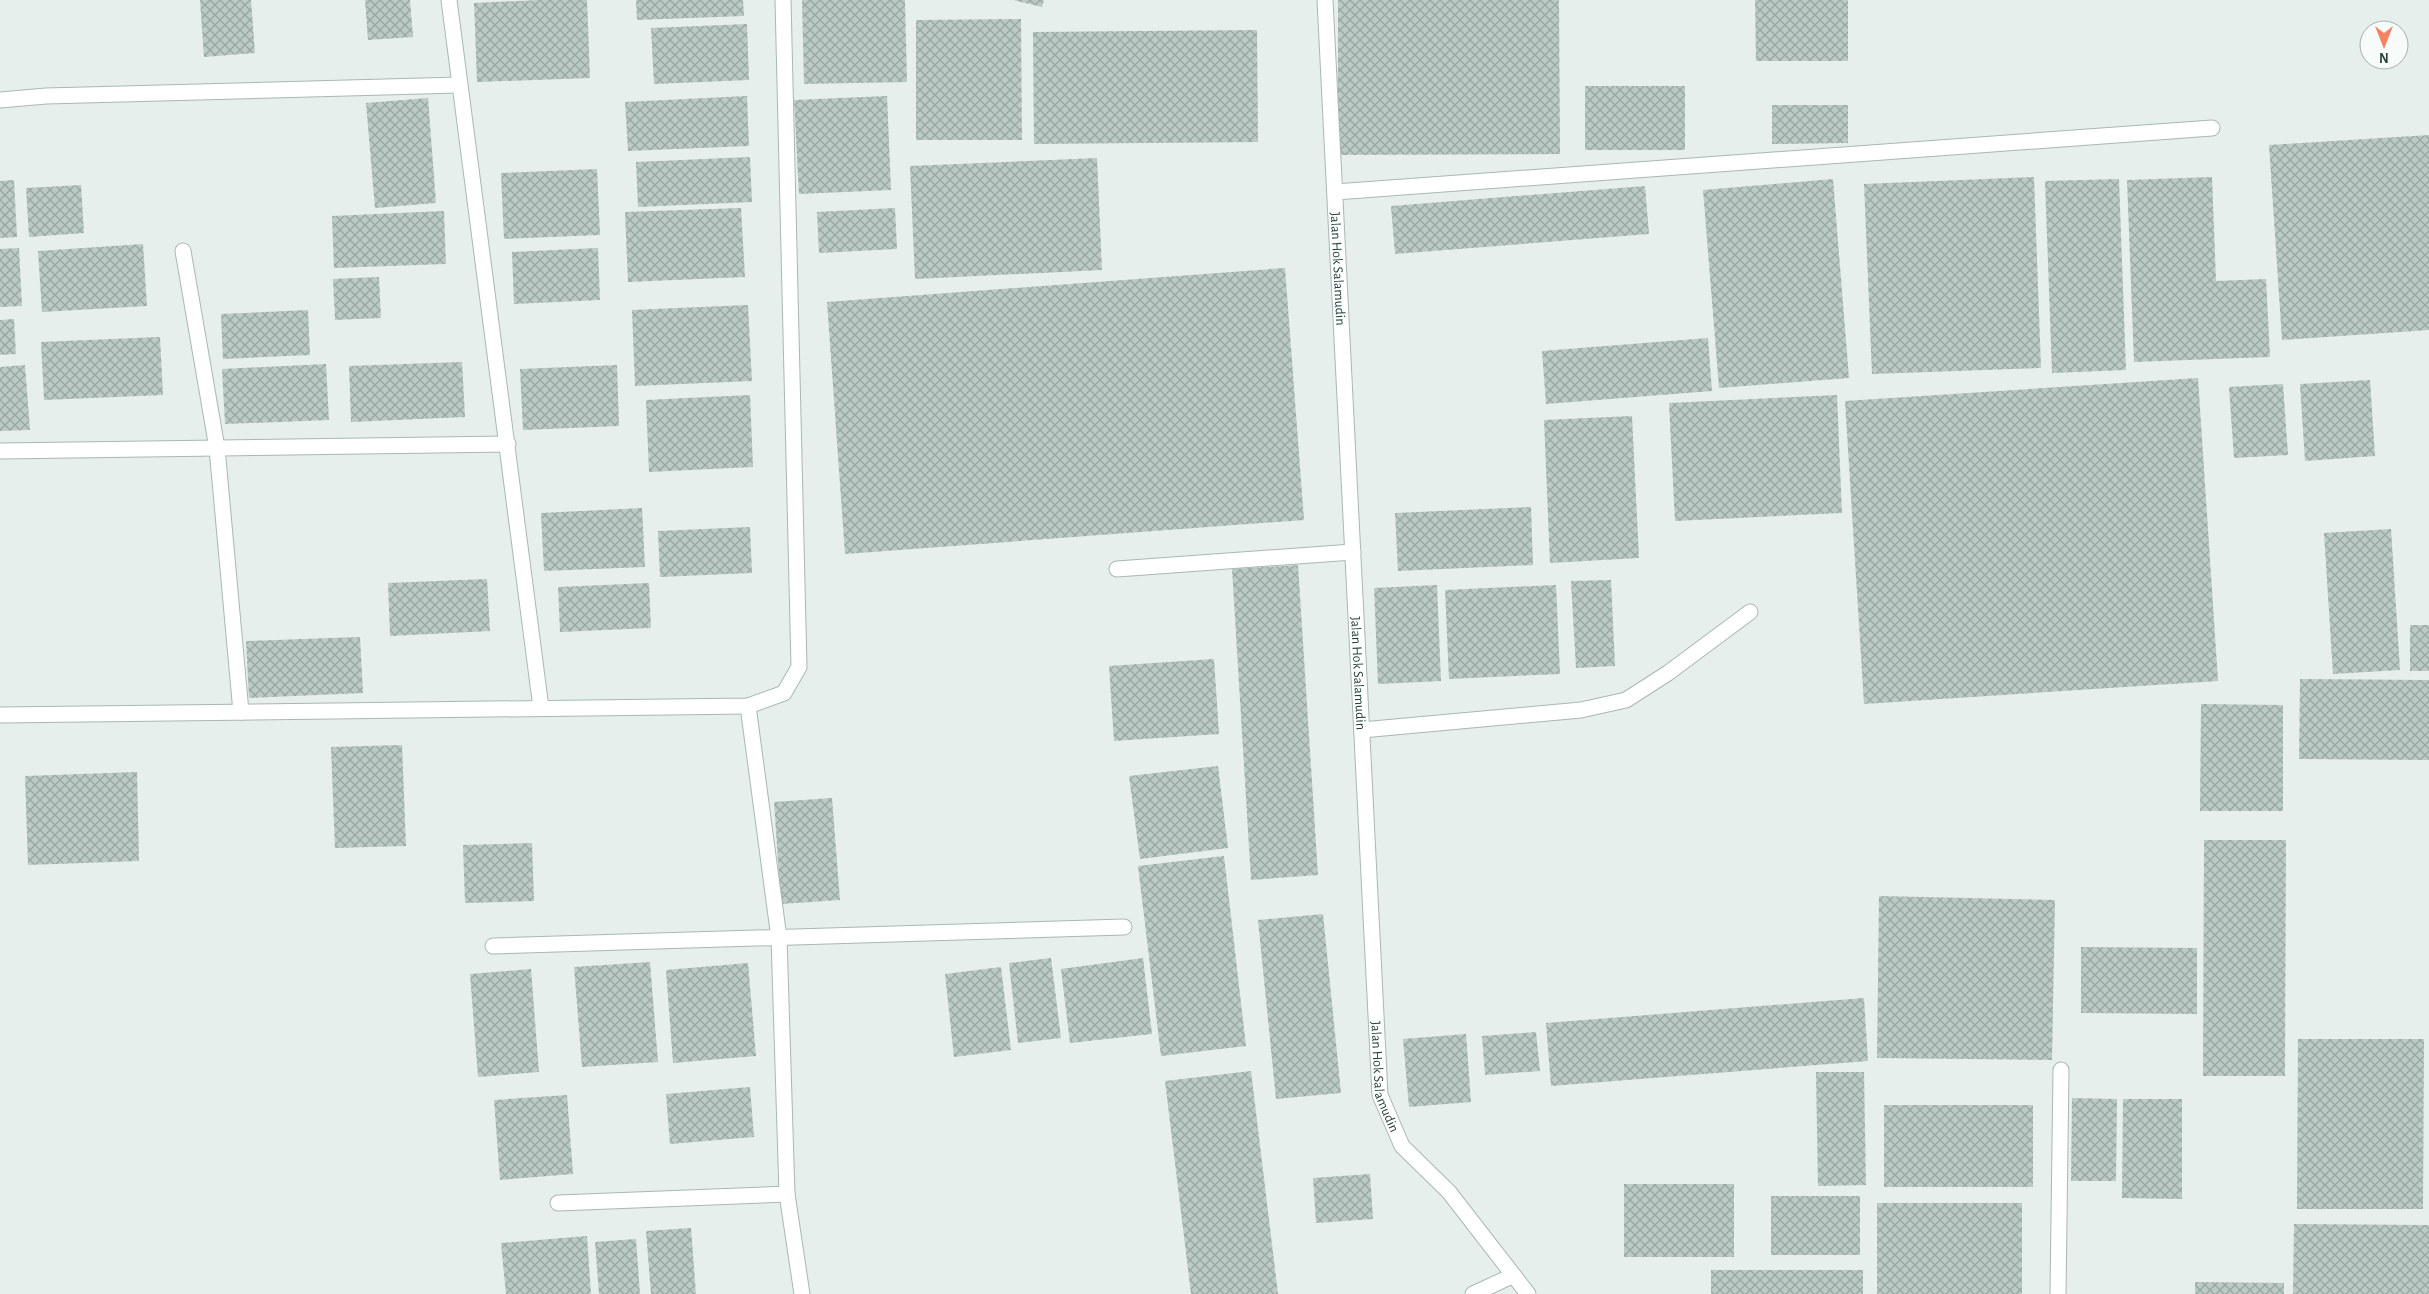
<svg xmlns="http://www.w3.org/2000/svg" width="2429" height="1294" font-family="'Alegreya Sans',sans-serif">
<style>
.building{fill:url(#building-cross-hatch)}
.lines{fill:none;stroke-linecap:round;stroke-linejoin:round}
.minor-casing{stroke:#a8b8b2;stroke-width:17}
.minor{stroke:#fff;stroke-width:15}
.labels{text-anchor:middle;stroke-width:5;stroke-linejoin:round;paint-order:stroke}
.street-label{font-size:14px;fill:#24423a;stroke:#f7fbf9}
</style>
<defs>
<pattern id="building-cross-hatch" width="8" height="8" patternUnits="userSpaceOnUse" patternTransform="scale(1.25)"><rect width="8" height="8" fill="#bbcac4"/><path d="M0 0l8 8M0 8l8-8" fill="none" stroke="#98a6a0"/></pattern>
</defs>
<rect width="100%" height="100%" fill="#e6efeb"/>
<!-- building -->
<g class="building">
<polygon points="200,0 251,0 255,53 204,57"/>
<polygon points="365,0 410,0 413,37 368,40"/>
<polygon points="539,0 587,0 590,78 477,82 474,3"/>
<polygon points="636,0 743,0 744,16 637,20"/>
<polygon points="802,0 905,0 907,82 804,84"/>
<polygon points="1013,0 1044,0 1042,7"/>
<polygon points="1338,0 1559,0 1560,154 1338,155"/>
<polygon points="1755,0 1848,0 1848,61 1756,61"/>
<polygon points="1021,19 1022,140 916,140 916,20"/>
<polygon points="747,24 749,80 654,84 651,28"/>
<polygon points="1257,30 1258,142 1034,144 1033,32"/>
<rect x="1585" y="86" width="100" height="64"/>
<polygon points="747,96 749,146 628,151 625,102"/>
<polygon points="887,96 891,190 799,194 794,100"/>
<polygon points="428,98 436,203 375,208 366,103"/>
<polygon points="1772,105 1848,105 1848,143 1772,144"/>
<polygon points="2429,135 2429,330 2282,340 2269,145"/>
<polygon points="750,157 752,202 638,207 636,162"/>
<polygon points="1097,158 1102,270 915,279 910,166"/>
<polygon points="597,169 600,235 504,239 501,173"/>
<polygon points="2034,177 2041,368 1872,374 1864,184"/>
<polygon points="2212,177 2216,281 2266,279 2270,357 2134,362 2127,180"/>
<polygon points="1833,179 1849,378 1719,388 1703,190"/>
<polygon points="2119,179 2126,370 2052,373 2045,181"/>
<polygon points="14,180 17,237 0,238 0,181"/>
<polygon points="81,185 84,233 29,237 26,188"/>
<polygon points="1645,186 1649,234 1395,254 1391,206"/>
<polygon points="741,208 745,277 628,282 625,212"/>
<polygon points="895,208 897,249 819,253 817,212"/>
<polygon points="444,211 446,264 334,268 332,216"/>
<polygon points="143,244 147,306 42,312 38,251"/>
<polygon points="19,248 22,306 0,307 0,249"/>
<polygon points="598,248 600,300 514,304 512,252"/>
<polygon points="1285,268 1304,520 845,554 827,302"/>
<polygon points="379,277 381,318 335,320 333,279"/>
<polygon points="748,305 752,381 635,386 632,310"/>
<polygon points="308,310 310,355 223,359 221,314"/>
<polygon points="14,319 16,354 0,355 0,320"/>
<polygon points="160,337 163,395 44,400 41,342"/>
<polygon points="1708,338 1712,391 1546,404 1542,351"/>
<polygon points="462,362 465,417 351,422 349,366"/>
<polygon points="326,364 329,420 225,424 222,369"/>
<polygon points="25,365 30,430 0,431 0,367"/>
<polygon points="617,365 619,426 523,430 520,369"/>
<polygon points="2198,378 2218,681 1864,704 1845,401"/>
<polygon points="2370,380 2375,456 2305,461 2300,384"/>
<polygon points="2283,384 2288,455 2234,458 2229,387"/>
<polygon points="750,395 753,467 649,472 646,400"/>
<polygon points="1837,395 1842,513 1675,521 1669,403"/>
<polygon points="1632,416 1639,558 1550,563 1544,420"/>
<polygon points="1531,507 1533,565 1398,571 1395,513"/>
<polygon points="642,508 645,567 544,571 541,513"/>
<polygon points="750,527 752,573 660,577 658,531"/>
<polygon points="2391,529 2400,670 2333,674 2324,533"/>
<polygon points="1298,565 1318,875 1251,880 1232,569"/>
<polygon points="487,579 490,631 390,636 388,583"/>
<polygon points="1611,580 1615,666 1576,668 1571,581"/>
<polygon points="649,583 651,628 560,632 558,587"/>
<polygon points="1437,585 1441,681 1378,684 1374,588"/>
<polygon points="1556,585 1560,674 1449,679 1445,590"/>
<rect x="2410" y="625" width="19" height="46"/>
<polygon points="360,637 363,693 249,698 246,641"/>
<polygon points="1214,659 1219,734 1114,741 1109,666"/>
<polygon points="2300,679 2429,680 2429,760 2299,759"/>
<polygon points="2201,704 2283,705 2283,811 2200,811"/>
<polygon points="402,745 406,846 335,848 331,747"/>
<polygon points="1218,766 1228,848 1140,859 1129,776"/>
<polygon points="137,772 139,861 28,865 25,776"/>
<polygon points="832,798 840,900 781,904 774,802"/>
<polygon points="2204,840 2286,840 2285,1076 2203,1076"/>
<polygon points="532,843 534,901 465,903 463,845"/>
<polygon points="1224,856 1246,1046 1161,1056 1138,866"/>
<polygon points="1879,896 2055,900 2052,1060 1877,1058"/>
<polygon points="1323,914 1341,1093 1276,1099 1258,920"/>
<polygon points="2081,947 2197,948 2197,1014 2081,1013"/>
<polygon points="1051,958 1061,1038 1018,1043 1009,963"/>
<polygon points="1143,958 1152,1034 1070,1043 1061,969"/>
<polygon points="650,962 658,1062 582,1067 574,967"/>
<polygon points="748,963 756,1056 673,1063 666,970"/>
<polygon points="1001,967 1011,1050 954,1057 945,974"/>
<polygon points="531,969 539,1072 478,1077 470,974"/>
<polygon points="1864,998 1868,1061 1551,1086 1546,1023"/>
<polygon points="1536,1032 1540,1071 1485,1075 1482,1036"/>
<polygon points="1466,1034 1471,1102 1409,1107 1403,1039"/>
<polygon points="2298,1039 2424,1039 2423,1209 2297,1209"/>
<polygon points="1251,1071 1278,1294 1191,1294 1165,1081"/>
<polygon points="1816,1072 1864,1072 1866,1185 1818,1186"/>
<polygon points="750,1087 754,1137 670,1144 666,1094"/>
<polygon points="567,1095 573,1174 500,1180 494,1100"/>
<polygon points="2072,1098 2117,1099 2116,1181 2071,1181"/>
<polygon points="2123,1099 2182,1099 2182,1199 2122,1198"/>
<rect x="1884" y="1105" width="149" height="82"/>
<polygon points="1370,1174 1373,1219 1316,1223 1313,1178"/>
<rect x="1624" y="1184" width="110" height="73"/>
<rect x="1771" y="1196" width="89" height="59"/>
<rect x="1877" y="1203" width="145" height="91"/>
<polygon points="2294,1224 2429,1225 2429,1294 2293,1294"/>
<polygon points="691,1228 696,1294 651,1294 646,1231"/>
<polygon points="587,1236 591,1294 506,1294 501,1243"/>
<polygon points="636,1239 640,1294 599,1294 595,1242"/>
<rect x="1711" y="1270" width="152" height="24"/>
<polygon points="2195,1282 2284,1283 2284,1294 2195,1294"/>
</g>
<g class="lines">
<defs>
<g id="minor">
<polyline points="449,0 541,708"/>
<path id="s1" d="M1325,0l55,1095 22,51 47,46 79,102"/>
<polyline points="0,100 46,96 459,85"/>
<polyline points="1335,192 2212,128"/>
<polyline points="183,251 217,448 241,712"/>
<polyline points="0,451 508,444"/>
<polyline points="1117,569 1353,552"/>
<polyline points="748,706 779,938 787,1194 802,1294"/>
<polyline points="0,715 748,706 784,693 799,667 783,0"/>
<polyline points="1362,730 1581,710 1626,700 1668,673 1750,612"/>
<polyline points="493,946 1124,927"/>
<polyline points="558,1203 787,1194"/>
<polyline points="1473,1294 1512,1276"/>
<polyline points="2058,1294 2061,1070"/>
</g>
</defs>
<!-- minor casing -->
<use href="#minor" class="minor-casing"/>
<!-- minor -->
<use href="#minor" class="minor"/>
</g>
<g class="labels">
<!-- street labels -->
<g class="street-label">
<text dy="5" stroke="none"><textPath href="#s1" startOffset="269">Jalan Hok Salamudin</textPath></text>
<text dy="5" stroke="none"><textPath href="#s1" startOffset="674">Jalan Hok Salamudin</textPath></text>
<text dy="5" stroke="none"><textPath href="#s1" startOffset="1079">Jalan Hok Salamudin</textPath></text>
</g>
</g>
<!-- north arrow -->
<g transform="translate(2384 45) rotate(180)"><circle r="24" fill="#f7fbf9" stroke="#a3b1ad"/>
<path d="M0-4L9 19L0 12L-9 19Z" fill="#f4845f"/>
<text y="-8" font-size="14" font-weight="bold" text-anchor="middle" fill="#24423a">N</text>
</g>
</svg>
